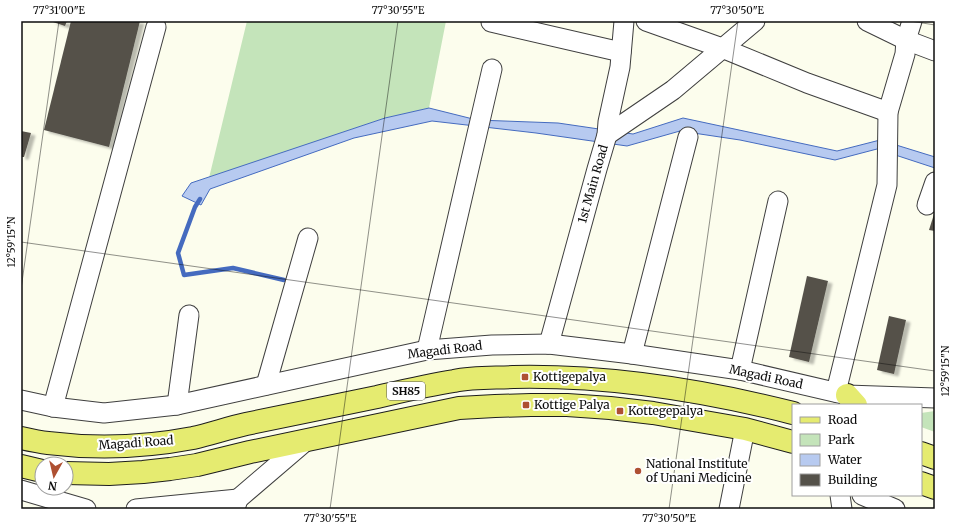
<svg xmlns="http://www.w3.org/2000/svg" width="956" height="530" font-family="Merriweather,serif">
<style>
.green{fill:#c4e4ba}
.water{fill:#b7caf0;stroke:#456bbf}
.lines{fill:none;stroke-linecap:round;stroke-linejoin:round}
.stream{stroke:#456bbf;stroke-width:4.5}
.building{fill:#54514a;filter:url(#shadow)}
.minor-casing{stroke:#3f3f3f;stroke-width:21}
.major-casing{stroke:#1d1d1d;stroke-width:24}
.minor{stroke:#fff;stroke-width:19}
.major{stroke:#e5eb70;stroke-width:22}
.ticks{fill:none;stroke:#0c0c0c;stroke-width:1;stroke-opacity:0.45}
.poi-dot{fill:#ae5032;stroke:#fff;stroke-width:1.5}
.labels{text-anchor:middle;stroke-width:4;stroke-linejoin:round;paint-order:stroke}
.shield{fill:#fff;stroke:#555;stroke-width:1}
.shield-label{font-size:11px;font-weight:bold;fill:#0c0c0c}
.street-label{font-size:12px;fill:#0c0c0c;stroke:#fff}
.poi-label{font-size:12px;fill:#0c0c0c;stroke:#fff;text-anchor:start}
.neatline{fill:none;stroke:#0c0c0c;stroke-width:1.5}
.ticks-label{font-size:10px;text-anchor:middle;fill:#0c0c0c}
</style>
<defs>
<filter id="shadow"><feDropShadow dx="4.5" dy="2.5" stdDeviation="1" flood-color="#0004"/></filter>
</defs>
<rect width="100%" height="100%" fill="#fcfded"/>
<!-- green -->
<g class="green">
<polygon points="247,21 446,21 429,108 385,118 209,178"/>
<polygon points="935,411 935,432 921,427 921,413"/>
</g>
<!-- water -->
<polygon class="water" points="429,108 477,120 558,123 633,134 683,118 837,151 880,140 935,157 935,168 877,149 835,160 740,140 680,131 627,146 536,133 432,121 354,138 210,189 201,205 182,196 191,183 385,118"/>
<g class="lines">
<!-- stream -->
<polyline class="stream" points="200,199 195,207 178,253 184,275 233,268 284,280"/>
</g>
<!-- building -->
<g class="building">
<polygon points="50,21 67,21 65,26"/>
<polygon points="71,21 140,21 109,147 44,130"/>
<polygon points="21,131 31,133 24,157 21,157"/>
<polygon points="935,211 935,231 929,230"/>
<polygon points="807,276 828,281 809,362 789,357"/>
<polygon points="889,316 906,320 894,374 877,370"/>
</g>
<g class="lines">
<defs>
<g id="minor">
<polyline points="646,21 722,48 807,83 888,112"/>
<polyline points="867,21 906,40 935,51"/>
<polyline points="491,22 621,52"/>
<polyline points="607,135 673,90 755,21"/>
<polyline points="927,205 935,182"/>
<polyline points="549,344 597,169 607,135 608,122 620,67 624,21"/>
<polyline points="427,350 492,69"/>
<polyline points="632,354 688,137"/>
<polyline points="740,370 778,201"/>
<polyline points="266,385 308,238"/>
<polyline points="836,392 887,185 888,112 905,54 906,40 912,21"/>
<polyline points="21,400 53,407 104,413 177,405 427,350 492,345 549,344 632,354 740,370 847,395 935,398"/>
<polyline points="177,405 189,315"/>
<polyline points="53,407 156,27"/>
<polyline points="21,490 86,509"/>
<polyline points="840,495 842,509"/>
<polyline points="862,495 895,509"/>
<polyline points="238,499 307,440"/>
<polyline points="136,509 238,499 235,509"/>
<polyline points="729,509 745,429"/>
</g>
<g id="major">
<polyline points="847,395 856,405"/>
<path d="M21,438c9,2 18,4 27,5 48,6 98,4 145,-5 18,-4 35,-10 53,-14 44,-9 87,-18 131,-27 26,-6 51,-12 77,-16 19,-4 40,-3 59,-4 94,-2 189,13 280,36"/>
<polyline points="921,453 935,458"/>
<polyline points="21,466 42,471"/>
<polyline points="66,473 109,474 143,472 170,469 197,465 250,452 459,408 495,406 531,405 567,405 610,408 653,413 745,429 793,442"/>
<polyline points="921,483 935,488"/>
</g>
</defs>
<!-- minor casing -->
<use href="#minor" class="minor-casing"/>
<!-- major casing -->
<use href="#major" class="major-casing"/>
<!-- minor -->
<use href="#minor" class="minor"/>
<!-- major -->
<use href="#major" class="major"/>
</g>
<!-- ticks -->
<path class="ticks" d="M910,21l25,4M21,242l914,129M21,289l38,-268M330,509l68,-488M669,509l69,-488"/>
<!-- markers -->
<g class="poi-dot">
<rect x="521" y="373" width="8" height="8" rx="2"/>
<rect x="522" y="401" width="8" height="8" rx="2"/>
<rect x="616" y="407" width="8" height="8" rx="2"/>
<circle cx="638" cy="471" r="4"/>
</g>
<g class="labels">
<!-- shield labels -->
<rect class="shield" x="387" y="382" width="38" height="18" rx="3"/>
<g class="shield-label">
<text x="406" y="395">SH85</text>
</g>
<!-- street labels -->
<g class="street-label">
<text transform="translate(593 184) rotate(-74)" y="4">1st Main Road</text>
<text transform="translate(445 350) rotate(-7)" y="4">Magadi Road</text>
<text transform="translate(766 377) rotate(12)" y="4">Magadi Road</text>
<text transform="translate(136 443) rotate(-4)" y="4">Magadi Road</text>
</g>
<!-- poi labels -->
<g class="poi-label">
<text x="533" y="381">Kottigepalya</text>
<text x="534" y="409">Kottige Palya</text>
<text x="628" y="415">Kottegepalya</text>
<text x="646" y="468">National Institute<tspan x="646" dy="14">of Unani Medicine</tspan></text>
</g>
</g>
<!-- border -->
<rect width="956" height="530" fill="none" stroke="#ffffff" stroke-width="44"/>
<!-- legend -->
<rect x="792" y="404" width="130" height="92" fill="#ffffff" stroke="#9e9e9e"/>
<rect x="800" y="417" width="20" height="6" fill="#e5eb70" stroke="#9e9e9e"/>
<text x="828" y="424" font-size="12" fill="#0c0c0c">Road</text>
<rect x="800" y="434" width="20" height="12" fill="#c4e4ba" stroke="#9e9e9e"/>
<text x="828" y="444" font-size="12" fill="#0c0c0c">Park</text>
<rect x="800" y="454" width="20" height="12" fill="#b7caf0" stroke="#9e9e9e"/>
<text x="828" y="464" font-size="12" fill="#0c0c0c">Water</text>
<rect x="800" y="474" width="20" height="12" fill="#54514a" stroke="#9e9e9e"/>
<text x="828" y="484" font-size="12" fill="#0c0c0c">Building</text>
<!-- north arrow -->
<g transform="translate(54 476) rotate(188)"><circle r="19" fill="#ffffff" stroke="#9e9e9e"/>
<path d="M0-3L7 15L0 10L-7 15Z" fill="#ae5032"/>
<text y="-6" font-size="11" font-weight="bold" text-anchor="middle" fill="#0c0c0c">N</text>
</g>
<rect x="22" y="22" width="912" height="486" class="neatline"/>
<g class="ticks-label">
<text x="59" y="14">77°31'00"E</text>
<text x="398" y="14">77°30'55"E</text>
<text x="737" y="14">77°30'50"E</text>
<text transform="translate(11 242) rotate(-90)" y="4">12°59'15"N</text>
<text transform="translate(945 371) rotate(-90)" y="4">12°59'15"N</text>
<text x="330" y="522">77°30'55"E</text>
<text x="669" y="522">77°30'50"E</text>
</g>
</svg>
